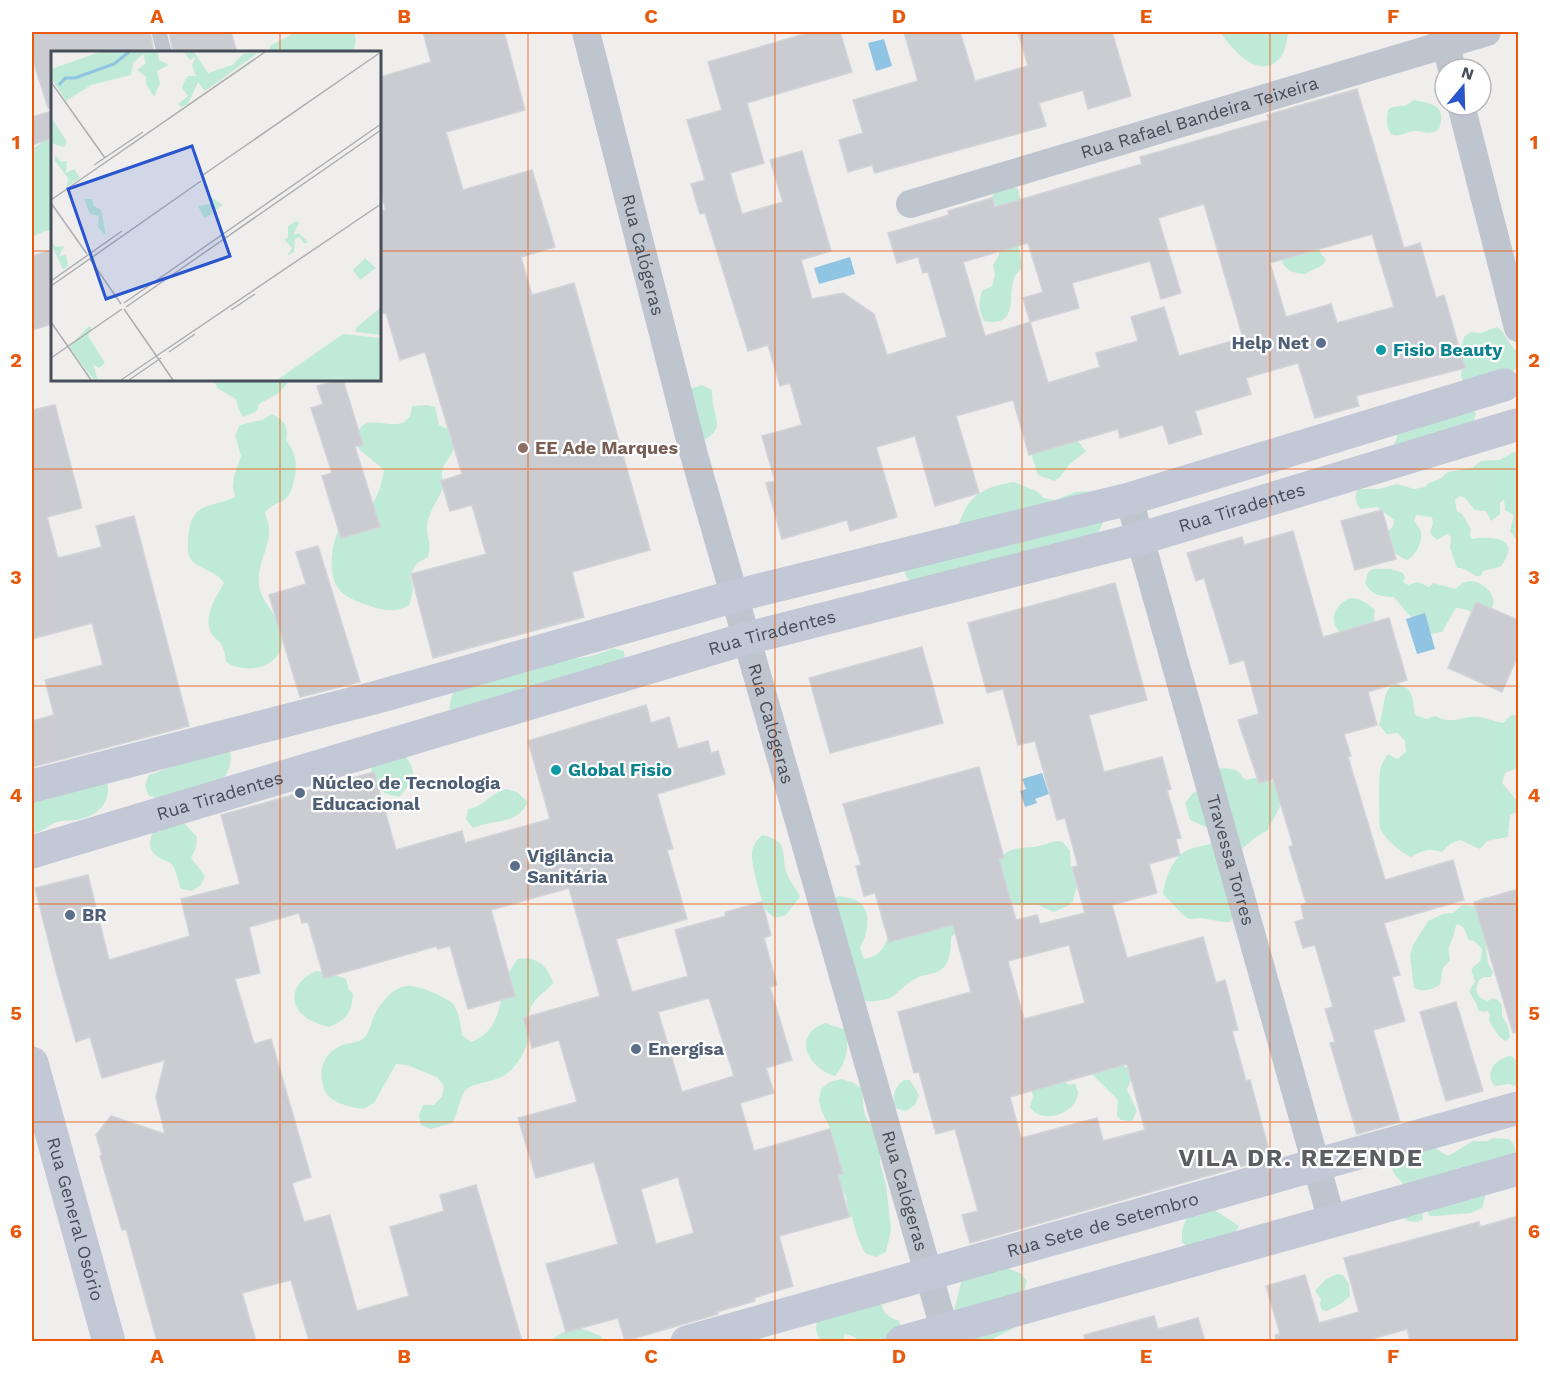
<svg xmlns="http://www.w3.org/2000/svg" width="1550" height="1373" font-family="'Work Sans',sans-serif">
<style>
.green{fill:#bfead7}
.water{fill:#90c4e3}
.building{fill:#caccd2;stroke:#d2d3d8;stroke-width:1.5;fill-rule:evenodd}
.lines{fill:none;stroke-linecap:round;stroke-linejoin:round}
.lane{stroke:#bfc5ce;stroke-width:15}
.street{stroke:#bfc5ce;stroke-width:28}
.secondary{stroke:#c2c8d5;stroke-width:33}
.grid{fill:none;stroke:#e8590c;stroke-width:1.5;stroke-opacity:0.55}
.service-dot{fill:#5c6f8a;stroke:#fff;stroke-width:2}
.culture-dot{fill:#0f9aa8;stroke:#fff;stroke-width:2}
.education-dot{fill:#8d6e63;stroke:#fff;stroke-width:2}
.labels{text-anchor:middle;stroke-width:4.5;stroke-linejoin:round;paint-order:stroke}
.street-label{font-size:18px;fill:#474e59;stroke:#fff}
.service-label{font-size:18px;font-weight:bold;fill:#4e5e75;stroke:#fff;text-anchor:start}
.culture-label{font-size:18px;font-weight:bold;fill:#0d838f;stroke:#fff;text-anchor:start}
.education-label{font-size:18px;font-weight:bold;fill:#785e54;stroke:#fff;text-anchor:start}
.district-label{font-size:24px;font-weight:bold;letter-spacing:1.5px;fill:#5b5d62;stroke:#fff}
.inset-river{fill:none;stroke:#90c4e3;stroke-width:3}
.inset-road{fill:none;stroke:#acaeb2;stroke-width:1.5}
.view{fill:#2955ce;fill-opacity:0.15;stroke:#2955ce;stroke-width:3}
.inset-edge{fill:none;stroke:#474e59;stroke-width:3}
.neatline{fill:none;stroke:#e8590c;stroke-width:2}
.grid-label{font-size:20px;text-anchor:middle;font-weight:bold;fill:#e8590c}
</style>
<rect width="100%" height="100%" fill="#f0eeed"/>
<!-- green -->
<g class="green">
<path d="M290,32h64c3,6 1,14 -1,20h-85l3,-7 20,-10z"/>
<path d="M1220,32h69c-3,8 -3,19 -9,26 -21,24 -49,-10 -60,-26z"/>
<path d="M1414,100c19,4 33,5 25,29 -10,7 -13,2 -24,2 -9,0 -14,7 -24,3 -3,-5 -4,-8 -4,-14 0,-18 7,-11 19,-15 3,-1 5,-3 8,-5z"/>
<polygon points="52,126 52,230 45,231 32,237 32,149 40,144"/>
<path d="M1007,185l11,4 3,15 -2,42 3,22c-3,3 -5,5 -7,8 -9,18 6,52 -31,45 -5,-10 -6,-18 -2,-30l10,-5 3,-11 -2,-10 6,-10 -2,-10 6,-28 -11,-19 4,-11z"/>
<path d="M1319,249l2,5 5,5c-4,11 -13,8 -20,15 -17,-1 -24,-5 -25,-21z"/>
<path d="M1497,327c9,6 12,19 21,25 0,4 1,10 0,14 -3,10 -43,15 -54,18l-3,-8 2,-14 -3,-11 4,-14 7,-5 10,1z"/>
<polygon points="214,380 290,380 279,393 259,404 257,411 243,417 239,410 236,399 217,388"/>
<path d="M702,385l10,5c0,36 20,36 -20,57l-2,-58z"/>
<path d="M427,405l8,2 4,18 17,8c0,5 0,11 -2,15 -7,18 -16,16 -10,38 -5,13 -17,27 -17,42 0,13 5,13 1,29l-11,6 -7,12 3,14 -3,15c-12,9 -26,7 -40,2 -11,-4 -25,-8 -32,-18 -12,-17 -6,-56 9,-70 9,-7 21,-7 27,-17 6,-9 8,-22 10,-31l-25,-21c-7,-42 26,-20 43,-26 3,-1 5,-4 8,-6l2,-11z"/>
<polygon points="1472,408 1476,413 1474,421 1394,445 1397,437 1396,431"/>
<path d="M272,414c12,6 17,12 14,26 11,15 12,26 7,44 -2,7 -3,12 -9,16 -8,5 -12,4 -19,13 13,29 -9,44 -6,72 2,18 21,31 23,50 5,30 -34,42 -56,27 -1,-9 -2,-16 -9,-22 -2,-3 -4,-4 -6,-7 -8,-17 5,-36 13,-50 -10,-15 -27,-13 -34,-25 -3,-4 -2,-13 -2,-18 3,-40 19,-30 47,-43l-2,-10 1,-11 7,-20 -6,-21 5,-10 22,-5z"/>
<polygon points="1077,440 1086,451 1070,464 1059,478 1054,481 1038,475 1031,453"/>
<path d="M1514,452h4v90l-8,-11 4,-16 -9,-5 -1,-11 -4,4v11l-9,7 -5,-10 -11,-1 -10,-12 -5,-2 -5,4 2,11 5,3 9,15 -1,6 2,4c23,-4 51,0 28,28l-17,4 -2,5h-5l-14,-8h-5l-7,-20 1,-11 -4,-3 -10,6 -7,-7 3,-10 -1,-6 -16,-2 -2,6c2,3 4,5 6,8 4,10 -3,26 -13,31 -14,-6 -18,-11 -21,-25l7,-9 1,-6 -17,-13 -16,2c-6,-5 -7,-13 -3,-20h21l18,-5 17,5 11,-2 4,-4 11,-4 8,-7 24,-4 9,-7 18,-1z"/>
<path d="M1014,482l22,9 8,7 11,2 21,-8 11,-1 12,4 5,25 -9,20 -181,46 -7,-8 -4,-11c15,-10 34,-19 47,-32 8,-8 11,-18 16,-27 10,-18 29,-23 48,-26z"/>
<path d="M1373,569h18l12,4 2,5 -2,4 5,3 10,-3 11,5 4,-4 23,6c20,-26 59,21 23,24 -8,1 -14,-6 -23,-5l-14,24 -10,2 -24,-20 -14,-17c-13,0 -23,-2 -29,-14l3,-11z"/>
<path d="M1350,598c11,0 17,5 25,12l-1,6 2,15 -35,2c-13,-12 -7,-28 9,-35z"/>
<path d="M613,648l11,3 1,10 -168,53 -8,-6 2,-10 11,-20 108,-19c15,-1 29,-4 43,-11z"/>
<path d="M1393,683c21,4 19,13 22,32l11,4 10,-3c17,10 25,-1 43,1 8,1 16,5 24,6l8,-8h7v53l-13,5 -3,10 16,19v10l-8,3 -2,22 -21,4 -7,8 -20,-9 -10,4 -8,8c-13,-4 -20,-2 -31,5 -11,-5 -26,-18 -31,-29 -1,-4 -1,-51 0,-57 1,-6 4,-11 8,-17l9,5 9,-7 -1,-11 -7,-8 -11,1 -8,-9c6,-16 2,-29 14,-42z"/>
<polygon points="225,748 231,754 230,766 225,777 213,788 191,796 175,792 158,799 148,795 145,785 149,775"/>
<path d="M406,757c13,17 6,25 -7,40 -24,-4 -31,-16 -26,-39z"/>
<path d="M1218,768c10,1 20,-1 24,9l4,3c13,-4 20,-2 31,4l3,23 -13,24c-12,4 -16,12 -27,19l-3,64 -8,8h-5l-24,-4 -11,1 -6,-4 -20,-21c2,-15 10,-38 25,-44 9,-4 18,-4 27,-8v-11l-25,-11 -5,-17 8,-10 11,-4z"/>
<path d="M107,782c5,21 -10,35 -31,38 -6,1 -13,0 -19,2 -9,3 -15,11 -25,11v-46z"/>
<path d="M507,789l10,3 11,10c-11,24 -35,17 -55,26l-7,-9 2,-10c19,-3 20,-16 39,-20z"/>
<path d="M164,820l21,4 12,13 -1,11 -5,10 14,18 -4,9 -9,6 -11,-2c-3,-7 -4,-17 -8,-23 -4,-6 -11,-5 -16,-10 -14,-11 -4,-27 7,-36z"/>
<path d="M762,835c30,6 17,21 26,41 3,8 9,13 12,21l-14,18 -11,3c-5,-4 -11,-8 -12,-15 -3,-8 -13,-44 -11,-51 1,-7 5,-12 10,-17z"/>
<path d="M1058,841l5,1 7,9 1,17 4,3 2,14 -4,16 -4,4 -15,7 -16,-7h-23l-6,-2 -12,-39c9,-17 21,-16 37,-17 8,-1 15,-5 24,-6z"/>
<path d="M839,896c4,1 11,2 15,3 20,9 14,35 6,49l4,11c20,-5 20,-12 27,-29l49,-20 20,21 -9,6c0,11 0,24 -9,32 -6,5 -16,5 -23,8 -25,11 -18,26 -55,24l-37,-100z"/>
<path d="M1485,897l6,1 -4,36 -2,6 3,23 5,9 -2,5h-7l-5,3 -3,10c2,7 5,9 12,11l5,-3 5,2 4,5v11l6,10 2,11 -4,4c-8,-3 -12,-13 -17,-20l1,-6 -2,-4 -5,1 -5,-2 -1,-5 -8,-14 6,-9c-4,-16 -7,-10 6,-22l1,-11 -8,-8 -5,-1c-5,-8 -2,-13 -12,-16 -2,3 -2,6 -3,10 -4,14 -7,10 -4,26l-7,8 -3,17c-8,4 -16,8 -26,3l-4,-33 3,-10 15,-24 15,-7 10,-1 9,-8 11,1 7,-7z"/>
<path d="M529,958c14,4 19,11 24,25 -7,9 -17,13 -22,24 -4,11 -1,21 -3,32 -1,10 -9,22 -15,29 -14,17 -42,12 -49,24 -5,10 -6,21 -12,31l-21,6 -10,-4 -2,-10 4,-10h11l8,-9 2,-10 -7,-9 -30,-12 -11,-1 -22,39 -11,6c-13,-2 -34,-6 -39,-20 -6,-18 -2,-33 16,-43 8,-4 19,-2 25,-9 6,-7 6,-17 11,-25 3,-6 9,-13 14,-18 6,-5 14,-9 21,-8 9,0 37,12 42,18 7,9 7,20 9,31l9,7c39,-15 23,-57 47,-83z"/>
<path d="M317,971l12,2 17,6 3,11 4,4c-1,18 -7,26 -24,33 -9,-3 -19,-5 -26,-12 -18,-16 -5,-38 14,-44z"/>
<path d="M825,1023l21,7c3,18 1,32 -11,46 -27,-8 -44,-40 -10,-53z"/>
<path d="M1511,1056l7,5v26l-9,-3 -14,2c-12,-13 1,-28 16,-30z"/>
<polygon points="1120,1064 1129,1069 1133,1074 1127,1090 1137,1111 1132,1121 1121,1120 1117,1116 1118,1100 1091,1073"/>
<path d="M841,1079l11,3 9,6c5,20 -2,29 17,42l3,11 -1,22 6,22 5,45 -5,22 -10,5 -11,-4 -7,-15 -6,-21h-3l-3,-20 -6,-12 -3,-34 -6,-21 -10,-20 -2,-10 2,-11 9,-7z"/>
<path d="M904,1080h6l9,15 -4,10 -9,6 -11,-3c-3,-12 -1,-21 9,-28z"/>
<path d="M1060,1080l10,5 5,-2c0,1 3,8 3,9 0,21 -36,34 -48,15l3,-11 -3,-11z"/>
<path d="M1493,1138l16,1c20,19 -11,36 -21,51 -4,5 -3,12 -6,18l-11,5 -35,3h-6l-3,-5 -5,-2 1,10 -5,3 -11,-1 -4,-4v-32c-2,-5 -6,-7 -9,-12 -11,-16 21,-26 31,-31l23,14 25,-15h15z"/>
<polygon points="1213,1209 1239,1226 1234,1234 1188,1248 1182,1242 1182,1230 1187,1217"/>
<polygon points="1001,1266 1020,1273 1027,1281 1014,1328 994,1338 993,1341 957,1341 954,1310 963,1275"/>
<polygon points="1337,1274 1343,1275 1349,1284 1350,1296 1342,1303 1327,1311 1322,1310 1320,1305 1321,1299 1315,1291 1326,1279"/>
<path d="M880,1298c2,14 6,18 19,23l3,10 -5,10h-41l-1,-4 -10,-3 -2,7h-23l-4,-11 1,-11z"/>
<path d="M580,1328l21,8 2,5 -53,1c8,-9 19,-13 30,-14z"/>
</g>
<!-- water -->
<g class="water">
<polygon points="884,39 892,66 876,71 868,43"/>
<polygon points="850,257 855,274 819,284 814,268"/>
<polygon points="1425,613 1435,649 1417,654 1406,619"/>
<polygon points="1042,773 1049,794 1035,799 1037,803 1025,807 1020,791 1026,789 1022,779"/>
</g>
<!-- building -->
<g class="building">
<polygon points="32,32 150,32 154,52 52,52 52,108 48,108 32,57"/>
<polygon points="169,32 231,32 237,52 173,52"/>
<polygon points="423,32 504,32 525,110 446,132 463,190 532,170 555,247 521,257 532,295 574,283 650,550 572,572 584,617 433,658 411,574 486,554 472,505 450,511 441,481 462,474 425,352 400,360 386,313 380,314 380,211 386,210 380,190 380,77 431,62"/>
<path d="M811,32h29l12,40 -105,31 17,60 -34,10 12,41 41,-12 -13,-42 32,-9 29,100 -30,9 11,39 31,-6 31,21 13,41 60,-18 -19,-65 -5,1 -5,-16 -21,6 -9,-30 61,-18 -1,-4 44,-13 3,9 147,-43 -2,-7 129,-37 -2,-5 90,-26 47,159 16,-5 16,55 8,-3 21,73 -109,28 3,10 -44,12 -17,-55 -52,15 5,16 -56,17 7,23 -33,10 -6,-19 -43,13 -2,-9 -89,26 -16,-55 -57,16 23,77 -44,13 -20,-70 -39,11 21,70 -47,14 -3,-11 -65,19 -16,-56 9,-2 -13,-45 40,-11 -12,-42 -10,3 -12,-41 -20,6 -43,-138 -5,1 -9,-30 14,-4 -18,-60 35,-10 -14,-48zM1204,204l39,134 -64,18 -15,-49 -33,10 7,24 -42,12 4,14 -52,16 -18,-61 49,-14 -7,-25 78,-22 11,38 20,-6 -23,-75zM1372,234l22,73 -57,16 -6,-19 -45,13 -16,-54zM1028,243l15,49 -20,6 7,24 -45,14 -22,-74z"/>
<polygon points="904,32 960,32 975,81 1028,66 1018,32 1112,32 1131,96 1088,109 1083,90 1039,103 1046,126 875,173 872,165 848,172 839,140 863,133 853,100 918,81"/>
<polygon points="52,111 52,138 32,145 32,117"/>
<polygon points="52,250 52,324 32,330 32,256"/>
<polygon points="338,380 343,380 363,445 355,447 380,527 341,538 322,476 332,473 311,408 323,404 317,386"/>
<polygon points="55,405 82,508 47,517 58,558 102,547 96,526 134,516 189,726 32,767 32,721 54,715 45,680 103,665 92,623 32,639 32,410"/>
<polygon points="1382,510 1396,559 1355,570 1341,521"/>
<polygon points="1293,531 1323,637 1389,618 1407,680 1368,692 1377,725 1344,734 1351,756 1348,757 1385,880 1453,860 1464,900 1384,923 1400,975 1392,977 1405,1021 1373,1030 1400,1122 1357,1134 1330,1043 1335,1042 1325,1009 1333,1007 1315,945 1303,948 1295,922 1304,919 1301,905 1306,903 1289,847 1293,845 1273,779 1259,783 1238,720 1259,714 1244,660 1230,664 1204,578 1196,581 1187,553 1242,537 1244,545"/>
<polygon points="318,546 360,682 300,697 269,595 306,584 296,552"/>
<path d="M1115,583l32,117 -58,15 15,57 58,-15 9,32 -4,1 14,48 -5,1 4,16 -31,9 8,29 -45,12 15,53 76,-21 13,46 9,-3 13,50 -6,1 14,50 4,-1 21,78 -301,85 -8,-28 16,-4 -23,-82 -19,5 -17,-62 -5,1 -16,-61 73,-20 -18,-67 -64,17 -14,-49 -11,3 -8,-30 5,-1 -18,-61 136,-37 25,91 -5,1 17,61 21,-5 3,9 45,-11 -13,-46 6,-1 -13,-48 -8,2 -22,-79 -17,4 -15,-56 -16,4 -19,-70zM1069,945l16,58 -61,16 -16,-58zM1127,1064l18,66 -42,11 -6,-23 -76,20 -11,-41z"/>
<polygon points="1476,602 1518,620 1518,655 1502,692 1448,668"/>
<polygon points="922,647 943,723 830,753 809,678"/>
<path d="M646,705l5,18 18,-6 9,32 30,-8 3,12 7,-2 7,23 -68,20 16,55 -6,1 20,69 -71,20 16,53 56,-16 -13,-46 51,-14 -1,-4 37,-10 9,33 -7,3 13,47 -7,2 22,73 -26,8 8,25 -34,10 14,48 76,-22 13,45 -5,1 11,42 -70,19 14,50 -39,12 1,3 -38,11 1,2 -93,27 -7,-23 -52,14 -20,-68 72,-20 -24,-82 -58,16 -18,-60 59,-16 -18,-62 -27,8 -9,-30 77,-22 -31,-108 -78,22 24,86 -47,13 -18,-63 -12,3 -1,-3 -113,32 -16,-56 -6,1 -3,-10 -50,14 11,46 -25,6 19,65 17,-5 40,138 -19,6 12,39 26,-7 27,96 52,-15 -19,-69 54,-16 -4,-16 36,-10 46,156h-213l-18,-61 -49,13 14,48h-99l-31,-112 -4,1 -22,-74 2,-1 -6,-20 15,-19 54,18 -9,-37 9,-37 -63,18 -12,-41 -14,5 -19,-67 -22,-87 53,-13 21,85 81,-24 -9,-37 59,-15 -19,-69 153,-43 22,78 66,-19 3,12 85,-24 -22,-78zM709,998l25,78 -52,16 -24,-80zM678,1177l16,56 -38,11 -15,-55z"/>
<polygon points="1518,889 1518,1032 1513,1033 1474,902"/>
<polygon points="1456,1002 1483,1091 1446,1101 1420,1012"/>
<polygon points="1518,1216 1518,1341 1410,1341 1407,1329 1365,1341 1276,1341 1275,1335 1280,1334 1266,1286 1305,1275 1319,1323 1359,1312 1344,1258 1479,1222 1480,1227"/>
<polygon points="1154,1316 1158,1329 1198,1318 1205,1341 1085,1341 1084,1335"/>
</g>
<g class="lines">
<!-- lane -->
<polyline class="lane" points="159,32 164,52"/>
<!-- street -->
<g class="street">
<path id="s1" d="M586,32l108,423 254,887"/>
<polyline points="1442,32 1452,69"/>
<polyline points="1461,105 1518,328"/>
<path id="s2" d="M910,204l577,-172"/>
<path id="s3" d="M1129,499l203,722"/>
</g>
<!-- secondary -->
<g class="secondary">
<polyline points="32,786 381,696 735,596 1129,499 1504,385"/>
<path id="s4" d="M32,852l716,-214 394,-100 374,-113"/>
<path id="s5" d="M32,1063l77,279"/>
<path id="s6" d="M687,1342l831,-234"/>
<polyline points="902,1342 1518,1169"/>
</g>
</g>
<!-- grid -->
<path class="grid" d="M280,32v20M528,32v1310M775,32v1310M1022,32v1310M1270,32v1310M32,251h20M380,251h1138M280,380v962M32,469h1486M32,686h1486M32,904h1486M32,1122h1486"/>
<!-- markers -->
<g class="service-dot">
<circle cx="1321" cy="343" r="6"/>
<circle cx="300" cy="793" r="6"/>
<circle cx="515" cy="866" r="6"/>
<circle cx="70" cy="915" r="6"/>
<circle cx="636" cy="1049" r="6"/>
</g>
<g class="culture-dot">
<circle cx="1381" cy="350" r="6"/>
<circle cx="556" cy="770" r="6"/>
</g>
<circle class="education-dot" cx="523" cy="448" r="6"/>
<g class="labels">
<!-- street labels -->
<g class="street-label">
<text dy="6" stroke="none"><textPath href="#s2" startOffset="302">Rua Rafael Bandeira Teixeira</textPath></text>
<text dy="6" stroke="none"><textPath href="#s1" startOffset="230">Rua Calógeras</textPath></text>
<text dy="6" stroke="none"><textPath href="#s4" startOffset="1258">Rua Tiradentes</textPath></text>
<text dy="6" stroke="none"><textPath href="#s4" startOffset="772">Rua Tiradentes</textPath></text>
<text dy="6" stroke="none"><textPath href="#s1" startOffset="716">Rua Calógeras</textPath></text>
<text dy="6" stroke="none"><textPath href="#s4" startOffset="196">Rua Tiradentes</textPath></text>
<text dy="6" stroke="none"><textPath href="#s3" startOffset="375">Travessa Torres</textPath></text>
<text dy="6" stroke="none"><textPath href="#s1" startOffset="1202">Rua Calógeras</textPath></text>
<text dy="6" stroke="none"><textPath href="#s5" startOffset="162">Rua General Osório</textPath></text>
<text dy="6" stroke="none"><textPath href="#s6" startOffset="432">Rua Sete de Setembro</textPath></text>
</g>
<!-- service labels -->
<g class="service-label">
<text x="1309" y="349" text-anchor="end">Help Net</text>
<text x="312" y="789">Núcleo de Tecnologia<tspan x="312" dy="21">Educacional</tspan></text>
<text x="527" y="862">Vigilância<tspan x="527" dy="21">Sanitária</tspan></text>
<text x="82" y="921">BR</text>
<text x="648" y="1055">Energisa</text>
</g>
<!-- culture labels -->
<g class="culture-label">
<text x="1393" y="356">Fisio Beauty</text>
<text x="568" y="776">Global Fisio</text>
</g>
<!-- education labels -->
<g class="education-label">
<text x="535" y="454">EE Ade Marques</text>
</g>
<!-- district labels -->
<g class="district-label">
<text x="1301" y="1166">VILA DR. REZENDE</text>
</g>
</g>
<!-- overview -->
<g transform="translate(51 51)">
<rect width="330" height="330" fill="#f0eeed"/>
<path d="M49,1h58l1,8 10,5 -12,6 3,12 -6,14 -8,-13v-7l-9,-7 9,-7 -3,-9 -10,9 -2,12 -40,10 -25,16 -15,-23v-9zM133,1h10l14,21 24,-8 11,-11 16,-2 -54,39 -7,-9 -10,22 -7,3 -3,-3 10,-8 -6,-8 3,-8 3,-4h8l-4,-11 4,-9 -6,4zM0,66l16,25 -3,5 -13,-4zM4,104l6,7 6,-1 -1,12 8,-4 6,9 -13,9 1,-9 -13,-17zM160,146l12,8 -7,5 -4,-3v7l-8,4 -6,-12 12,-2zM33,148h8l2,7 7,4 5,26 -8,-9 1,-11 -9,-2zM245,170l3,2 -6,12 6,-2 9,9 -4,2 -4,-7 -5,2 -1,13 -7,4 5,-8 -8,-9 4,-1v-12zM0,192l6,4 7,-1 -5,10 7,-1 2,11 -5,4zM314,207l11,10 -16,12 -7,-10zM330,256v28l-25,-3v-4zM37,276h4l-4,9 17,27 -6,5 -6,-4 5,16 -6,-2 -23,-31zM292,283l38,4v42h-104z" fill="#bfead7"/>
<path class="inset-river" d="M8,34l6,-7h10l39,-14 15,-12"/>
<path class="inset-road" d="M0,31l54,76M43,114l49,-33M152,124l178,-123M0,149l214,-148M0,152l36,51M39,208l31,45M0,230l71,-50M0,235l150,-105M73,252l257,-179M75,256l255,-177M73,258l49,71M180,259l24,-16M0,271l40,58M118,301l26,-18M0,307l71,-49M70,329l260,-176M78,329l32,-22"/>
<path class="view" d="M141,95l38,110 -124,43 -38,-110z"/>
<rect width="330" height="330" class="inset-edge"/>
</g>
<!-- border -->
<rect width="1550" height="1373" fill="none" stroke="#ffffff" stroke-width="66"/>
<!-- north arrow -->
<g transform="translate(1463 87) rotate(19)"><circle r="28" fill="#ffffff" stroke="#b5b8bd" stroke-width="1.5"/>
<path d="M0-4.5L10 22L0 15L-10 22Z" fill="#2955ce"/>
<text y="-9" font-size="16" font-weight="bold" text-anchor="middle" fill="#474e59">N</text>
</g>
<rect x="33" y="33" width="1484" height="1307" class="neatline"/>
<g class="grid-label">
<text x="157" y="23">A</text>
<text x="404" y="23">B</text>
<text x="651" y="23">C</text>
<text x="899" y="23">D</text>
<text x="1146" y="23">E</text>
<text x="1393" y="23">F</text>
<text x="16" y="149">1</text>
<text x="1534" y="149">1</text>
<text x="16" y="367">2</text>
<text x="1534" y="367">2</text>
<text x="16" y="584">3</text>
<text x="1534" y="584">3</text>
<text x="16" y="802">4</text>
<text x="1534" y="802">4</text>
<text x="16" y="1020">5</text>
<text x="1534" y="1020">5</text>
<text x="16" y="1238">6</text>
<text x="1534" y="1238">6</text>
<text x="157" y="1363">A</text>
<text x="404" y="1363">B</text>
<text x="651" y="1363">C</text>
<text x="899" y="1363">D</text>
<text x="1146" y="1363">E</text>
<text x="1393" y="1363">F</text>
</g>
</svg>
